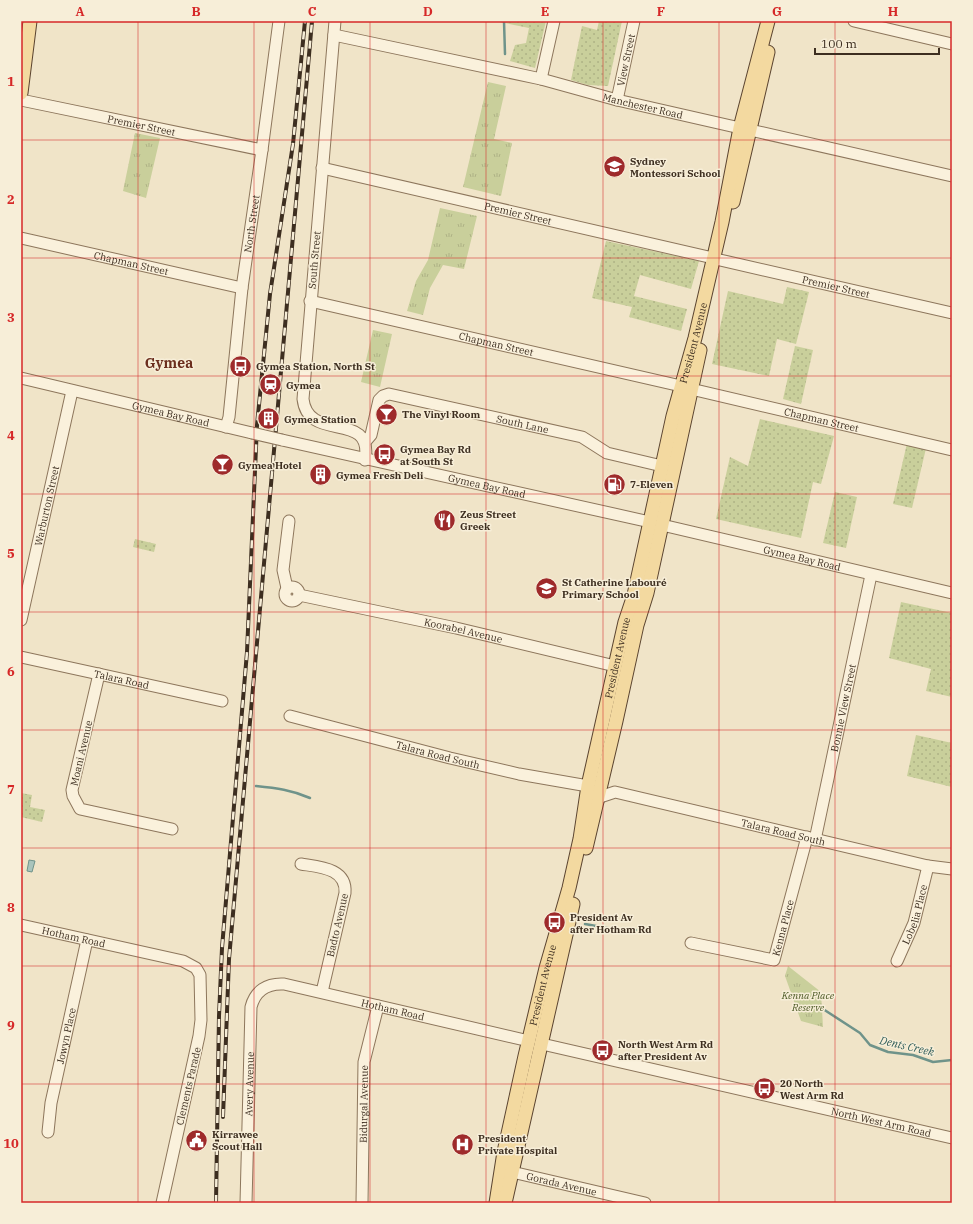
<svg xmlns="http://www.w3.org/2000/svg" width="973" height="1224" font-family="'IBM Plex Serif',serif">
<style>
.grass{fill:url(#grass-dots)}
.park{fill:url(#park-tufts)}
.water{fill:#a9c4bc;stroke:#6f938a}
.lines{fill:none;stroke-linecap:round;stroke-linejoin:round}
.stream{stroke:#6f938a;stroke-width:2.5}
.minor-casing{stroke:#8d765c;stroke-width:13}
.major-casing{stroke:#5b4430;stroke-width:15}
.minor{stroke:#faf1dc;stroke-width:11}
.major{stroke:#f3d9a0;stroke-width:13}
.rail-casing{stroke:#3d2e20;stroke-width:4}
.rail{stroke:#f7eed8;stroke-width:2.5;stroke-dasharray:8;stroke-linecap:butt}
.minor-bridge-casing{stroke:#8d765c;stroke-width:13;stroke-linecap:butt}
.minor-bridge{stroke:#faf1dc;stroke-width:11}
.grid{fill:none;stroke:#d62828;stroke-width:1;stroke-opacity:0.55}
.labels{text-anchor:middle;stroke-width:3;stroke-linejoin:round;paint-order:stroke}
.street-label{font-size:10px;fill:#3d2e20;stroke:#f7eed8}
.poi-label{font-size:10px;font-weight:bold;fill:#3d2e20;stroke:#f7eed8;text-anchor:start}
.park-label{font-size:10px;font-style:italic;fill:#4d5a26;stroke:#f7eed8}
.water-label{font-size:11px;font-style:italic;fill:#2f5d5a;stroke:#f7eed8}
.district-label{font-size:14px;font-weight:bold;fill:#6b2e1e;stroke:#f7eed8}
.neatline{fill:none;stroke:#d62828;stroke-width:1.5}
.grid-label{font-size:13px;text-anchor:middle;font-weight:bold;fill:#d62828}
</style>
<defs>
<pattern id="grass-dots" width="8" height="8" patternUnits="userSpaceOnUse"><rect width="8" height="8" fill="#c9cf9b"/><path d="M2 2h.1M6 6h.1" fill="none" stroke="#aeb285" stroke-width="1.8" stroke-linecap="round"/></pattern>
<pattern id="park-tufts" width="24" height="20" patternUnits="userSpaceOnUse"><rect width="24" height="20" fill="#c9cf9b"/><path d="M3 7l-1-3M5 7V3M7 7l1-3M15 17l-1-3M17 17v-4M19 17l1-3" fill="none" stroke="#aeb285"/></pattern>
</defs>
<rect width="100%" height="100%" fill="#f0e4c8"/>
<!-- grass -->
<g class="grass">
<polygon points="495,21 546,21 535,68 510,61 515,45 526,43 529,28"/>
<polygon points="599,21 622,21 608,86 588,85 571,80 582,26 597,30"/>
<polygon points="606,241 699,261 691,289 640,275 634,296 687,309 681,331 629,317 632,307 592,298"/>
<polygon points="787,287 809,292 796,344 777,339 769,376 712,364 728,291 783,304"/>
<polygon points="795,346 813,350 801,404 783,399"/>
<polygon points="760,419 834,436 821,484 813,482 801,538 716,519 730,457 748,466"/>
<polygon points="908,439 927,444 912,508 893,504"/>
<polygon points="835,492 857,497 846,548 823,543"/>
<polygon points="135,539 156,544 154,552 133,547"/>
<polygon points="901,602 952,613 952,697 926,691 931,669 889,658"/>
<polygon points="916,735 952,743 952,787 907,776"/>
<polygon points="21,793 32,795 30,807 45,810 42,822 21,817"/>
</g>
<!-- park -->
<g class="park">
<polygon points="488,82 506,86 494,139 512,143 501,196 463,187"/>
<polygon points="135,133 160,138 146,198 123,191"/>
<polygon points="440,208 477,216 464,269 443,265 430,288 423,315 407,311 416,281 428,260"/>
<polygon points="373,330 392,334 380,387 361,382"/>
<polygon points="788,966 821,992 823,1027 801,1021 785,976"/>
</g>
<!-- water -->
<polygon class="water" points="29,860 35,861 32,872 27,871"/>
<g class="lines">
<!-- stream -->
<g class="stream">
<polyline points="504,21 505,54"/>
<path d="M256,786c20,2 36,4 54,12"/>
<polyline points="585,924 624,931 636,930"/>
<polyline points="823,1009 860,1033 870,1045 888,1052 913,1055 933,1062 952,1060"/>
</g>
<defs>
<g id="minor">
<path d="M335,21l-32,378c5,45 71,10 62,61"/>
<polyline points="854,21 952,44"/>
<path id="s1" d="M334,35l207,44 76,21 123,28"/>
<polyline points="541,79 554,21"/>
<path id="s2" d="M21,100l241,50"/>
<path id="s3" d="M617,100l17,-79"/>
<polyline points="750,130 952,176"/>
<path id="s4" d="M322,168l391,90"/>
<path id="s5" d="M21,238l221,50"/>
<path id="s6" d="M720,260l232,53"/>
<path id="s7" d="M310,301l371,85"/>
<path id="s8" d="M21,378l231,55"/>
<path id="s9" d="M691,389l261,61"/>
<path id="s10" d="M226,427l3,-10 13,-129 20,-138 17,-129"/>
<path id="s11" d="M282,440l368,82"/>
<path id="s12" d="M365,442l6,-7 8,-35 4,-4 6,-2 193,43 25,16 55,13"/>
<path id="s13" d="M662,525l290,68"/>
<circle cx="292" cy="594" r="7"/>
<polyline points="287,588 283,570 289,521"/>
<path id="s14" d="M299,595l157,33 159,38"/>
<path id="s15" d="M21,620l51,-229"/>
<path id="s16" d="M21,657l201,44"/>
<polyline points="99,674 72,790 73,796 80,809 172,829"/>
<path id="s17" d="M290,716l160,42 69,16 69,12"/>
<path id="s18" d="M597,798l18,-6 313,74 24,3"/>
<path id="s19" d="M815,840l56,-265"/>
<path d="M301,864c18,3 46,4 44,29l-23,99"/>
<path id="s20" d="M21,925l162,36 13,7 4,7 1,45 -2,16 -37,167"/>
<path id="s21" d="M691,943l83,17 33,-123"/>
<path id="s22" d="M897,961l17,-38 14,-57"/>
<path id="s23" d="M542,1044l410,94"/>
<path id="s24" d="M48,1132l3,-29 36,-163"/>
<path id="s25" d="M512,1172l133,31"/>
<path id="s26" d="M246,1203l5,-196c4,-16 16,-24 33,-23l245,57"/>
<path id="s27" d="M362,1203l2,-141 14,-56"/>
</g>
<g id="major">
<polyline points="21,93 30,21"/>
<polyline points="733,202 768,52"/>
<polyline points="586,848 616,721 637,625 647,593 700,350"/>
<path id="s28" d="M496,1203l8,-51 21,-96 21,-88 23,-80 11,-49 8,-53 37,-164 9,-27 39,-179 22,-78 27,-116 18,-94 28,-107"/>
<polyline points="505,1203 573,904"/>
</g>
</defs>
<!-- minor casing -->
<use href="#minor" class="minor-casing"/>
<!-- major casing -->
<use href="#major" class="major-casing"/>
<!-- minor -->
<use href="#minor" class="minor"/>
<!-- major -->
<use href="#major" class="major"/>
<defs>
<g id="rail">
<polyline points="223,1117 229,959 312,21"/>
<polyline points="216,1203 219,1016 222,948 247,652 257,425 270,294 293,144 305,21"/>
</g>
</defs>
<!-- rail casing -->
<use href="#rail" class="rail-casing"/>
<!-- rail -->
<use href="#rail" class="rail"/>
<defs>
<polyline id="minor-bridge" points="252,433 282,440"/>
</defs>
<!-- minor-bridge casing -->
<use href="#minor-bridge" class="minor-bridge-casing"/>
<!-- minor-bridge -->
<use href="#minor-bridge" class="minor-bridge"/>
</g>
<!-- grid -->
<path class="grid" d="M138,21v1182M254,21v1182M370,21v1182M486,21v1182M603,21v1182M719,21v1182M835,21v1182M21,140h931M21,258h931M21,376h931M21,494h931M21,612h931M21,730h931M21,848h931M21,966h931M21,1084h931"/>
<!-- icons -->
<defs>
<symbol id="school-disc" viewBox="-11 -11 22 22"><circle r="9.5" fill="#9e2a2b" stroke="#f7eed8"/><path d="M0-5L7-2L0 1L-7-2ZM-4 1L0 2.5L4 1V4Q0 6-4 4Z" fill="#fff"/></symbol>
<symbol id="bus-disc" viewBox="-11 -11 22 22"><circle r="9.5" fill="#9e2a2b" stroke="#f7eed8"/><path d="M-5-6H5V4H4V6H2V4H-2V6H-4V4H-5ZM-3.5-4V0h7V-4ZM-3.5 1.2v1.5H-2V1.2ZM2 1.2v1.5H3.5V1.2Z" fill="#fff"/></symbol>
<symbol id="station-disc" viewBox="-11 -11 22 22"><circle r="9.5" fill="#9e2a2b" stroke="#f7eed8"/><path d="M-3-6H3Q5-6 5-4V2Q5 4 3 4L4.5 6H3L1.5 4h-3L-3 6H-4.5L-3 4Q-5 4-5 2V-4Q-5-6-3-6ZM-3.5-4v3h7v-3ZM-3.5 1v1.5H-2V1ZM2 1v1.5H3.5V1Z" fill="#fff"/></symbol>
<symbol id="bar-disc" viewBox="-11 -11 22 22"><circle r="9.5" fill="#9e2a2b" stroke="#f7eed8"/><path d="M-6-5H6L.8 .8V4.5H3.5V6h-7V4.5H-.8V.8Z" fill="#fff"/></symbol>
<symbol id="building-disc" viewBox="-11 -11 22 22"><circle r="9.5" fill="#9e2a2b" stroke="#f7eed8"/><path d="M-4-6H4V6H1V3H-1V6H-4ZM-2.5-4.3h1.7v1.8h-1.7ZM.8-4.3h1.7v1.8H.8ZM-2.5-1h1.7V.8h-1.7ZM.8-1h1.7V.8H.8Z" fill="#fff"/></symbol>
<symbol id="fuel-disc" viewBox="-11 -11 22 22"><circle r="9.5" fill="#9e2a2b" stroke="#f7eed8"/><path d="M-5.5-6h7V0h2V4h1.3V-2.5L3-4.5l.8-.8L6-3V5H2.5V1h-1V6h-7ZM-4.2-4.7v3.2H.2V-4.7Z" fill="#fff"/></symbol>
<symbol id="restaurant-disc" viewBox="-11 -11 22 22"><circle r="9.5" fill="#9e2a2b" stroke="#f7eed8"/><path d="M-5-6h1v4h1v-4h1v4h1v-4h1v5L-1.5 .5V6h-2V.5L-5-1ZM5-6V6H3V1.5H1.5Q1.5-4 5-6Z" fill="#fff"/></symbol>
<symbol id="civic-disc" viewBox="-11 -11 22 22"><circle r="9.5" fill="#9e2a2b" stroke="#f7eed8"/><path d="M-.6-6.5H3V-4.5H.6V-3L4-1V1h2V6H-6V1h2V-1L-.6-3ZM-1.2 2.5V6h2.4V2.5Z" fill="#fff"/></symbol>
<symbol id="hospital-disc" viewBox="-11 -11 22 22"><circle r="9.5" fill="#9e2a2b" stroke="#f7eed8"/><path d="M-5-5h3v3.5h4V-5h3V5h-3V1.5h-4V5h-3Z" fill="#fff"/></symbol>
</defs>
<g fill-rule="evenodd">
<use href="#school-disc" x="602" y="154" width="25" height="25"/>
<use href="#bus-disc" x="228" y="354" width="25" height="25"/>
<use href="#station-disc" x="258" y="372" width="25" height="25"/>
<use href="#bar-disc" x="374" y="402" width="25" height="25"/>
<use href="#building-disc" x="256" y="406" width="25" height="25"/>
<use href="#bus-disc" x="372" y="442" width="25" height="25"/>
<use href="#bar-disc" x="210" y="452" width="25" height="25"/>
<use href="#building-disc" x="308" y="462" width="25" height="25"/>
<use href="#fuel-disc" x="602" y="472" width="25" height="25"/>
<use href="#restaurant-disc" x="432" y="508" width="25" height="25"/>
<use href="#school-disc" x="534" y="576" width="25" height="25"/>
<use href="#bus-disc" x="542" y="910" width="25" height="25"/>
<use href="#bus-disc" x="590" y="1038" width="25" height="25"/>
<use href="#bus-disc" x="752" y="1076" width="25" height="25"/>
<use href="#civic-disc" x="184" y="1128" width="25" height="25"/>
<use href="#hospital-disc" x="450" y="1132" width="25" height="25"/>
</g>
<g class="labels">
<!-- street labels -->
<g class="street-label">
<text dy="4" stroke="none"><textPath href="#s3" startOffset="41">View Street</textPath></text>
<text dy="4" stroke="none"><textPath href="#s1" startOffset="317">Manchester Road</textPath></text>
<text dy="4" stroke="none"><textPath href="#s2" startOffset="123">Premier Street</textPath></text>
<text dy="4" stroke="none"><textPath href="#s4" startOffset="201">Premier Street</textPath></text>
<text dy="4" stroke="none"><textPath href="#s10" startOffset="205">North Street</textPath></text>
<text transform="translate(314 260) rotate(-85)" y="4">South Street</text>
<text dy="4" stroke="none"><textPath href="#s5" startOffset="113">Chapman Street</textPath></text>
<text dy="4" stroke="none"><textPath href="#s6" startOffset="119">Premier Street</textPath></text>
<text dy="4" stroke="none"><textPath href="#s28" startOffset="883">President Avenue</textPath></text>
<text dy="4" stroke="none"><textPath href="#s7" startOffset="191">Chapman Street</textPath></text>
<text dy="4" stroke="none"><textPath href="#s8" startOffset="154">Gymea Bay Road</textPath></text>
<text dy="4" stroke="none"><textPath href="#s9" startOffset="134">Chapman Street</textPath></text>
<text dy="4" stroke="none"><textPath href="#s12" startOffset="194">South Lane</textPath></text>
<text dy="4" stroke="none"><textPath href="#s11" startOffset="210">Gymea Bay Road</textPath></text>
<text dy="4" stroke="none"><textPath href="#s15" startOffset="117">Warburton Street</textPath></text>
<text dy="4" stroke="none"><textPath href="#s13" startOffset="144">Gymea Bay Road</textPath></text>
<text dy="4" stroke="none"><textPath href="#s14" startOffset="168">Koorabel Avenue</textPath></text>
<text dy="4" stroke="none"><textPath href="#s28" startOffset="559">President Avenue</textPath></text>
<text dy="4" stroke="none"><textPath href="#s16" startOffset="103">Talara Road</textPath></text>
<text dy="4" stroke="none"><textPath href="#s19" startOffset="135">Bonnie View Street</textPath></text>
<text transform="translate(81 753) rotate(-77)" y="4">Moani Avenue</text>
<text dy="4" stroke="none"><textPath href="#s17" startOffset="153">Talara Road South</textPath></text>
<text dy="4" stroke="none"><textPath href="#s18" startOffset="192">Talara Road South</textPath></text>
<text dy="4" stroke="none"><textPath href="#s22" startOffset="50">Lobelia Place</textPath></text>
<text transform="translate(337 925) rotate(-77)" y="4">Badto Avenue</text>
<text dy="4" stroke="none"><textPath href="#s21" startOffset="118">Kenna Place</textPath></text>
<text dy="4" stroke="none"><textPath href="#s20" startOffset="54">Hotham Road</textPath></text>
<text dy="4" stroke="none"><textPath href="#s28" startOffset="223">President Avenue</textPath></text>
<text dy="4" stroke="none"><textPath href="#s26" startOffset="352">Hotham Road</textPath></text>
<text dy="4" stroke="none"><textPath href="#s24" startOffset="98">Jowyn Place</textPath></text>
<text dy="4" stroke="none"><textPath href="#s26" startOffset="119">Avery Avenue</textPath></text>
<text transform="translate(188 1086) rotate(-77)" y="4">Clements Parade</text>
<text dy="4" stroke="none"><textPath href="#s27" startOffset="99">Bidurgal Avenue</textPath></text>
<text dy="4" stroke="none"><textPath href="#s23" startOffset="348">North West Arm Road</textPath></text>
<text dy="4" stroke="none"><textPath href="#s25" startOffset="51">Gorada Avenue</textPath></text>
</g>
<!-- poi labels -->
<g class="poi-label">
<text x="630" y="165">Sydney<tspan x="630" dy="12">Montessori School</tspan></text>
<text x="256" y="370">Gymea Station, North St</text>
<text x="286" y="389">Gymea</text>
<text x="402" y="418">The Vinyl Room</text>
<text x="284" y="423">Gymea Station</text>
<text x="400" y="453">Gymea Bay Rd<tspan x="400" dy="12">at South St</tspan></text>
<text x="238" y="469">Gymea Hotel</text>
<text x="336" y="479">Gymea Fresh Deli</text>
<text x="630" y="488">7-Eleven</text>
<text x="460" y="518">Zeus Street<tspan x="460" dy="12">Greek</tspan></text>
<text x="562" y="586">St Catherine Labouré<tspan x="562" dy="12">Primary School</tspan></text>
<text x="570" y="921">President Av<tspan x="570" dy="12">after Hotham Rd</tspan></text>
<text x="618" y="1048">North West Arm Rd<tspan x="618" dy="12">after President Av</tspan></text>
<text x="780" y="1087">20 North<tspan x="780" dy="12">West Arm Rd</tspan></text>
<text x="212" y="1138">Kirrawee<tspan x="212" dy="12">Scout Hall</tspan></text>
<text x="478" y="1142">President<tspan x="478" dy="12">Private Hospital</tspan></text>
</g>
<!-- park labels -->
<g class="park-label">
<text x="808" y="999">Kenna Place<tspan x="808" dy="12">Reserve</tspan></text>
</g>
<!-- water labels -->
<g class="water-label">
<text transform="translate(907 1046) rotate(13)" y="4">Dents Creek</text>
</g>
<!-- district labels -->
<g class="district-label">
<text x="169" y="368">Gymea</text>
</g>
</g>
<!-- border -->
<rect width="973" height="1224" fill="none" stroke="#f7eed8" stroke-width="44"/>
<!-- scale -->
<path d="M815 48v6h124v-6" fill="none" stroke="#3d2e20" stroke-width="2"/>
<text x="821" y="48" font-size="12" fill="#3d2e20" stroke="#f7eed8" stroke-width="3" paint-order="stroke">100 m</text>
<rect x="22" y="22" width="929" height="1180" class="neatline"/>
<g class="grid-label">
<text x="80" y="16">A</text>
<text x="196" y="16">B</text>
<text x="312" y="16">C</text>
<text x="428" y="16">D</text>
<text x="545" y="16">E</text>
<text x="661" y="16">F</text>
<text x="777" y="16">G</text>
<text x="893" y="16">H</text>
<text x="11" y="86">1</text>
<text x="11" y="204">2</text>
<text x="11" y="322">3</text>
<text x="11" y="440">4</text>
<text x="11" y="558">5</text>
<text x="11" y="676">6</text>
<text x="11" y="794">7</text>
<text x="11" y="912">8</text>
<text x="11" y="1030">9</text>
<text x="11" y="1148">10</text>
</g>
</svg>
